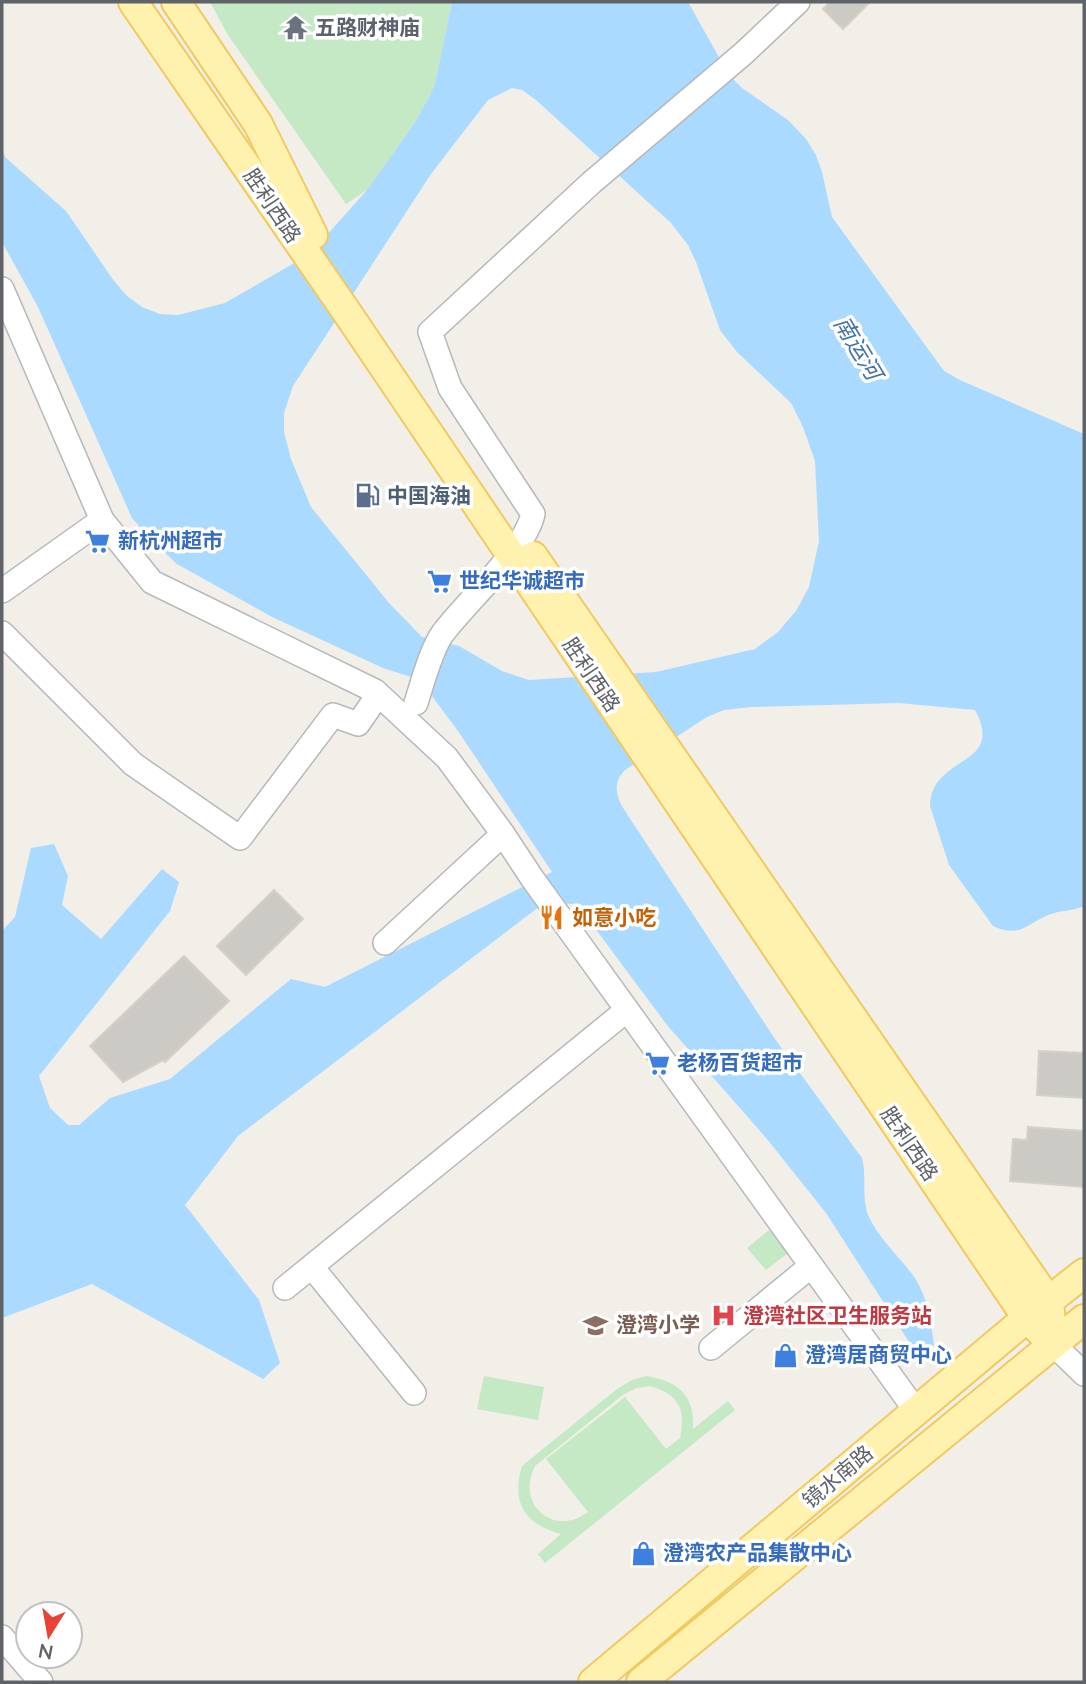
<svg xmlns="http://www.w3.org/2000/svg" width="1086" height="1684" font-family="Lato,'Noto Sans SC',sans-serif">
<style>
.green{fill:#c5e8c5;fill-rule:evenodd}
.water{fill:#aadaff;fill-rule:evenodd}
.building{fill:#cccac5;stroke:#d6d1c6;stroke-width:2}
.lines{fill:none;stroke-linecap:round;stroke-linejoin:round}
.minor-casing{stroke:#b5b8bc;stroke-width:26}
.major-casing{stroke:#f2c960;stroke-width:32}
.minor{stroke:#fff;stroke-width:23}
.major{stroke:#fff2af;stroke-width:28}
.labels{text-anchor:middle;stroke-width:7;stroke-linejoin:round;paint-order:stroke}
.worship-label{font-size:21px;font-weight:bold;fill:#5b616d;stroke:#fff;text-anchor:start}
.street-label{font-size:21px;fill:#5f6368;stroke:#fff}
.service-label{font-size:21px;font-weight:bold;fill:#4e5e75;stroke:#fff;text-anchor:start}
.shop-label{font-size:21px;font-weight:bold;fill:#366cbe;stroke:#fff;text-anchor:start}
.food-label{font-size:21px;font-weight:bold;fill:#c56008;stroke:#fff;text-anchor:start}
.health-label{font-size:21px;font-weight:bold;fill:#be3a42;stroke:#fff;text-anchor:start}
.education-label{font-size:21px;font-weight:bold;fill:#785e54;stroke:#fff;text-anchor:start}
.water-label{font-size:23px;font-style:italic;fill:#4174aa;stroke:#fff}
</style>
<rect width="100%" height="100%" fill="#f1efe8"/>
<!-- green -->
<g class="green">
<polygon points="210,2 452,2 435,84 427,101 413,125 367,190 346,204 228,35"/>
<polygon points="769,1230 788,1253 766,1270 747,1248"/>
<polygon points="484,1376 544,1387 538,1420 477,1409"/>
<path d="M646,1376c32,5 49,19 47,53l35,-28 7,9 -190,153 -7,-9 23,-20c-36,-10 -50,-30 -39,-68l95,-77 15,-9zM650,1386c29,9 36,22 30,52l-14,11 -41,-52 -79,62 42,53c-34,26 -73,-8 -53,-46l89,-72 13,-6z"/>
</g>
<!-- water -->
<path class="water" d="M452,2h236l41,73 13,13 46,32 18,19 10,16 6,17 10,45 112,154 16,9 124,54v472c-10,5 -22,4 -33,8 -23,8 -29,25 -58,12l-44,-61 -19,-59c1,-52 76,-38 45,-96l-76,-7 -147,4 -28,3 -17,7 -82,53c-13,13 -9,27 0,41l150,228 87,119c5,19 -1,40 7,59 10,22 32,41 46,61 13,21 16,44 19,67l-14,14 -94,-146 -59,-74 -100,-114 -90,-121 -33,-1 -306,233 -53,69 74,95 21,63 -17,16 -171,-95 -90,34v-387l13,-14 16,-69 23,-4 14,32 -6,29 39,34 61,-70 17,13 -9,29 -131,165 11,32 18,17h11l31,-27 60,-19 121,-100 34,8 227,-115 -94,-141 -33,-44 -11,-9 -31,-10 -111,-51 -95,-53 -26,-24 -19,-22 -94,-211 -36,-65v-92l4,8 60,53 48,70 13,15 15,11 18,7 18,1 47,-12 85,-49 57,-64 46,-65 14,-24 8,-17zM512,88l10,2 14,10 135,123 17,22 8,17 24,68 17,22 54,51 12,24 12,34 4,80 -10,46 -13,24 -18,21 -23,17 -99,23 -127,8 -27,-9 -43,-25 -37,-9 -33,-34 -78,-96 -20,-48 -7,-27v-19l9,-27 138,-212 57,-74z"/>
<!-- building -->
<g class="building">
<polygon points="830,2 870,2 843,29 823,9"/>
<polygon points="274,890 303,919 246,975 217,946"/>
<polygon points="184,956 229,1001 165,1062 163,1060 123,1082 90,1046"/>
<polygon points="1039,1051 1084,1053 1084,1098 1037,1095"/>
<polygon points="1028,1127 1084,1131 1084,1187 1010,1181 1013,1139 1027,1140"/>
</g>
<g class="lines">
<defs>
<g id="minor">
<polyline points="2,289 102,520 152,582 375,691 447,758 503,834 532,878 916,1411"/>
<polyline points="2,591 102,520"/>
<polyline points="2,633 133,764 240,838 333,715 358,724 378,695"/>
<path d="M416,703c6,-19 16,-56 27,-70 24,-32 82,-83 90,-119l-83,-126 -20,-56 161,-149 153,-130 54,-51"/>
<polyline points="385,943 503,834"/>
<polyline points="312,1267 414,1393"/>
<polyline points="285,1288 627,1010"/>
<polyline points="1053,1344 1084,1374"/>
<polyline points="711,1348 811,1266"/>
<polyline points="2,1637 41,1682"/>
</g>
<g id="major">
<polyline points="133,2 346,311 1027,1318 1053,1344"/>
<polyline points="176,2 258,124 313,235"/>
<polyline points="533,556 1049,1302 1053,1344"/>
<polyline points="593,1682 1027,1318 1084,1273"/>
<polyline points="641,1682 1084,1319"/>
</g>
</defs>
<!-- minor casing -->
<use href="#minor" class="minor-casing"/>
<!-- major casing -->
<use href="#major" class="major-casing"/>
<!-- minor -->
<use href="#minor" class="minor"/>
<!-- major -->
<use href="#major" class="major"/>
</g>
<!-- icons -->
<defs>
<symbol id="temple-bare" viewBox="-9 -9 18 18"><path d="M0-6L5-2H3V0L6.5 2.5H4V6H1.5V3h-3V6H-4V2.5H-6.5L-3 0V-2H-5Z" fill="#6b7280" stroke="#fff" stroke-width="2.5" paint-order="stroke"/></symbol>
<symbol id="fuel-bare" viewBox="-9 -9 18 18"><path d="M-5.5-6h7V0h2V4h1.3V-2.5L3-4.5l.8-.8L6-3V5H2.5V1h-1V6h-7ZM-4.2-4.7v3.2H.2V-4.7Z" fill="#5c6f8a" stroke="#fff" stroke-width="2.5" paint-order="stroke"/></symbol>
<symbol id="supermarket-bare" viewBox="-9 -9 18 18"><path d="M-6-5.5h2.5l.6 2H6L4.5 2H-2.5L-4.4-4H-6ZM-1.5 3.2a1.3 1.3 0 1 0 .1 0ZM3 3.2a1.3 1.3 0 1 0 .1 0Z" fill="#3f7fe0" stroke="#fff" stroke-width="2.5" paint-order="stroke"/></symbol>
<symbol id="restaurant-bare" viewBox="-9 -9 18 18"><path d="M-5-6h1v4h1v-4h1v4h1v-4h1v5L-1.5 .5V6h-2V.5L-5-1ZM5-6V6H3V1.5H1.5Q1.5-4 5-6Z" fill="#e8710a" stroke="#fff" stroke-width="2.5" paint-order="stroke"/></symbol>
<symbol id="hospital-bare" viewBox="-9 -9 18 18"><path d="M-5-5h3v3.5h4V-5h3V5h-3V1.5h-4V5h-3Z" fill="#e0444e" stroke="#fff" stroke-width="2.5" paint-order="stroke"/></symbol>
<symbol id="school-bare" viewBox="-9 -9 18 18"><path d="M0-5L7-2L0 1L-7-2ZM-4 1L0 2.5L4 1V4Q0 6-4 4Z" fill="#8d6e63" stroke="#fff" stroke-width="2.5" paint-order="stroke"/></symbol>
<symbol id="shop-bare" viewBox="-9 -9 18 18"><path d="M-5-2.5h2.3a2.7 3.5 0 0 1 5.4 0H5L5.5 6h-11ZM-1.5-2.5h3a1.5 2.3 0 0 0-3 0Z" fill="#3f7fe0" stroke="#fff" stroke-width="2.5" paint-order="stroke"/></symbol>
</defs>
<g fill-rule="evenodd">
<use href="#temple-bare" x="278" y="10" width="35" height="35"/>
<use href="#fuel-bare" x="350" y="478" width="35" height="35"/>
<use href="#supermarket-bare" x="80" y="524" width="35" height="35"/>
<use href="#supermarket-bare" x="422" y="564" width="35" height="35"/>
<use href="#restaurant-bare" x="534" y="900" width="35" height="35"/>
<use href="#supermarket-bare" x="640" y="1046" width="35" height="35"/>
<use href="#hospital-bare" x="706" y="1298" width="35" height="35"/>
<use href="#school-bare" x="578" y="1308" width="35" height="35"/>
<use href="#shop-bare" x="768" y="1338" width="35" height="35"/>
<use href="#shop-bare" x="626" y="1536" width="35" height="35"/>
</g>
<g class="labels">
<!-- worship labels -->
<g class="worship-label">
<text x="315" y="35">五路财神庙</text>
</g>
<!-- street labels -->
<g class="street-label">
<text transform="translate(272 206) rotate(56)" y="7">胜利西路</text>
<text transform="translate(591 675) rotate(56)" y="7">胜利西路</text>
<text transform="translate(909 1144) rotate(56)" y="7">胜利西路</text>
<text transform="translate(838 1477) rotate(-40)" y="7">镜水南路</text>
</g>
<!-- service labels -->
<g class="service-label">
<text x="387" y="503">中国海油</text>
</g>
<!-- shop labels -->
<g class="shop-label">
<text x="118" y="548">新杭州超市</text>
<text x="459" y="588">世纪华诚超市</text>
<text x="677" y="1070">老杨百货超市</text>
<text x="805" y="1362">澄湾居商贸中心</text>
<text x="663" y="1560">澄湾农产品集散中心</text>
</g>
<!-- food labels -->
<g class="food-label">
<text x="572" y="925">如意小吃</text>
</g>
<!-- health labels -->
<g class="health-label">
<text x="743" y="1323">澄湾社区卫生服务站</text>
</g>
<!-- education labels -->
<g class="education-label">
<text x="616" y="1332">澄湾小学</text>
</g>
<!-- water labels -->
<g class="water-label">
<text transform="translate(858 348) rotate(59)" y="8">南运河</text>
</g>
</g>
<!-- border -->
<rect width="1086" height="1684" fill="none" stroke="#5f6368" stroke-width="7"/>
<!-- north arrow -->
<g transform="translate(49 1635) rotate(191)"><circle r="33" fill="#ffffff" stroke="#bfc1c3" stroke-width="2"/>
<path d="M0-5L12 26L0 18L-12 26Z" fill="#ea4335"/>
<text y="-10" font-size="19" font-weight="bold" text-anchor="middle" fill="#5f6368">N</text>
</g>
</svg>
